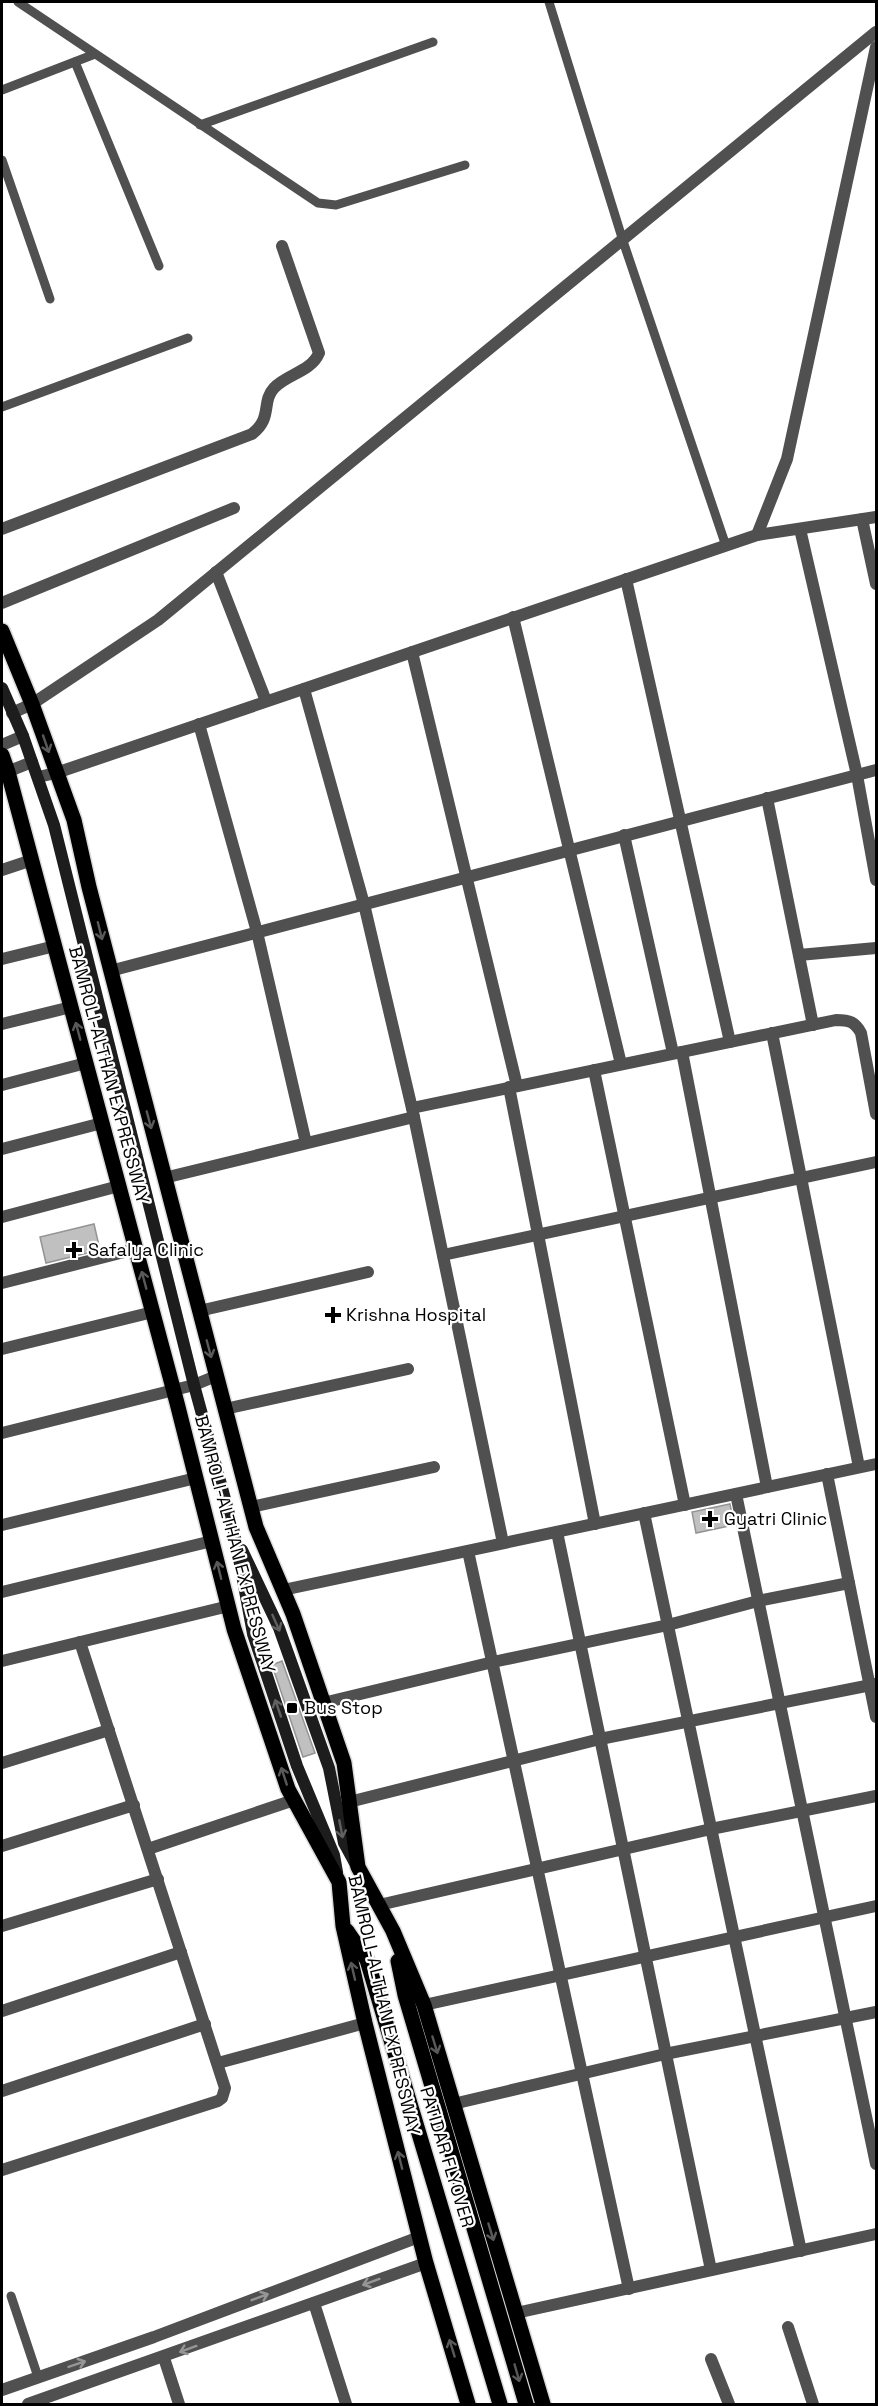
<svg xmlns="http://www.w3.org/2000/svg" width="878" height="2406" font-family="'Space Grotesk',sans-serif">
<style>
.building{fill:#c0c0c0;stroke:#949494;stroke-width:1.5}
.lines{fill:none;stroke-linecap:round;stroke-linejoin:round}
.primary-casing{stroke:#dbdbdb;stroke-width:18}
.service{stroke:#505050;stroke-width:9}
.minor{stroke:#505050;stroke-width:12}
.tertiary{stroke:#505050;stroke-width:12}
.secondary{stroke:#1d1d1d;stroke-width:12}
.primary{stroke:#000;stroke-width:15}
.oneway{stroke:#595959}
.oneway2{stroke:#616161}
.oneway3{stroke:#969696}
.poi-dot{fill:#000;stroke:#fff;stroke-width:2}
.labels{text-anchor:middle;stroke-width:4.5;stroke-linejoin:round;paint-order:stroke}
.street-label{font-size:18px;fill:#000;stroke:#fff}
.poi-label{font-size:18px;fill:#000;stroke:#fff;text-anchor:start}
</style>
<rect width="100%" height="100%" fill="#fff"/>
<!-- building -->
<g class="building">
<polygon points="94,1224 100,1250 46,1263 40,1237"/>
<polygon points="730,1504 734,1525 696,1533 692,1512"/>
<polygon points="282,1661 315,1753 303,1757 272,1665"/>
</g>
<g class="lines">
<defs>
<g id="primary">
<polyline points="2,631 32,704 74,820 89,887 256,1527 293,1614 344,1763 358,1867 393,1931 424,2005 543,2404"/>
<polyline points="2,755 8,772 177,1403 234,1629 288,1789 339,1882 343,1926 365,2023 426,2263 468,2404"/>
<polyline points="347,1931 367,1960 500,2404"/>
<polyline points="398,1961 405,1995 526,2404"/>
</g>
</defs>
<!-- primary casing -->
<use href="#primary" class="primary-casing"/>
<!-- service -->
<g class="service">
<polyline points="18,2 318,203 336,205 465,165"/>
<polyline points="549,2 623,241 726,546"/>
<polyline points="75,62 159,266"/>
<polyline points="2,90 95,54"/>
<polyline points="200,125 433,42"/>
<polyline points="2,160 50,299"/>
<polyline points="2,407 188,338"/>
<polyline points="11,2296 38,2377"/>
</g>
<!-- minor -->
<g class="minor">
<polyline points="862,519 876,584"/>
<path d="M2,529l250,-95c21,-16 9,-32 22,-46 13,-14 37,-16 45,-35l-37,-107"/>
<polyline points="800,529 857,775 876,880"/>
<polyline points="757,535 787,459 876,47"/>
<polyline points="216,572 266,701"/>
<polyline points="626,579 730,1042"/>
<polyline points="2,603 234,508"/>
<polyline points="513,617 621,1064"/>
<polyline points="412,652 517,1086"/>
<polyline points="304,689 364,904 414,1117 503,1543"/>
<polyline points="12,713 32,704 158,620 876,32"/>
<polyline points="199,724 257,932 306,1143"/>
<polyline points="38,777 56,773 757,535 876,517"/>
<polyline points="767,798 813,1025"/>
<polyline points="624,835 673,1053"/>
<polyline points="2,870 32,860"/>
<polyline points="799,955 876,948"/>
<polyline points="2,959 55,946"/>
<polyline points="110,971 876,770"/>
<polyline points="2,1024 71,1007"/>
<polyline points="772,1033 859,1467"/>
<polyline points="682,1052 767,1487"/>
<polyline points="594,1070 685,1505"/>
<polyline points="2,1085 86,1063"/>
<polyline points="509,1087 595,1524"/>
<path d="M412,1108l424,-88c14,0 19,2 25,13l15,81"/>
<polyline points="2,1149 102,1123"/>
<polyline points="164,1178 414,1117"/>
<polyline points="2,1217 119,1186"/>
<polyline points="443,1255 876,1162"/>
<polyline points="2,1283 136,1249"/>
<polyline points="199,1311 368,1272"/>
<polyline points="2,1349 153,1312"/>
<polyline points="225,1409 408,1369"/>
<polyline points="827,1474 876,1717"/>
<polyline points="736,1494 876,2164"/>
<polyline points="251,1507 434,1467"/>
<polyline points="644,1513 801,2251"/>
<polyline points="2,1525 196,1478"/>
<polyline points="557,1532 711,2270"/>
<polyline points="468,1551 629,2289"/>
<polyline points="283,1590 876,1464"/>
<polyline points="2,1592 212,1541"/>
<polyline points="2,1661 229,1606"/>
<polyline points="323,1703 493,1662 668,1625 758,1601 849,1583"/>
<polyline points="2,1763 109,1730"/>
<polyline points="349,1802 600,1739 876,1684"/>
<polyline points="2,1846 134,1805"/>
<polyline points="148,1849 294,1800"/>
<polyline points="379,1905 711,1829 876,1796"/>
<polyline points="2,1926 158,1879"/>
<polyline points="424,2005 876,1906"/>
<polyline points="2,2011 181,1952"/>
<polyline points="218,2063 365,2023"/>
<polyline points="2,2091 205,2024"/>
<polyline points="453,2104 665,2054 876,2012"/>
<polyline points="2,2170 218,2101 222,2098 225,2088 80,1642"/>
<polyline points="314,2303 346,2404"/>
<polyline points="516,2313 876,2234"/>
<polyline points="788,2327 813,2404"/>
<polyline points="164,2358 179,2404"/>
<polyline points="711,2359 729,2404"/>
</g>
<!-- tertiary -->
<g class="tertiary">
<polyline points="2,745 23,736"/>
<polyline points="2,774 32,762"/>
<polyline points="2,1433 194,1385 216,1376"/>
<polyline points="2,2390 154,2337 419,2237"/>
<polyline points="28,2404 426,2263"/>
</g>
<!-- secondary -->
<g class="secondary">
<polyline points="2,688 23,736 54,825 194,1385 234,1532 253,1634 297,1766 334,1855 337,1872"/>
<polyline points="242,1550 279,1628 329,1768 344,1843 356,1865"/>
</g>
<!-- primary -->
<use href="#primary" class="primary"/>
</g>
<!-- one-way arrows -->
<defs><path id="oneway-shaft" d="M-6 0H5M1.5-3L5.5 0L1.5 3" fill="none" stroke-width="1.6" stroke-linecap="round" stroke-linejoin="round" transform="scale(1.5)"/></defs>
<g class="oneway">
<use href="#oneway-shaft" transform="translate(46 744) rotate(71)"/>
<use href="#oneway-shaft" transform="translate(100 931) rotate(76)"/>
<use href="#oneway-shaft" transform="translate(78 1031) rotate(-105)"/>
<use href="#oneway-shaft" transform="translate(149 1120) rotate(75)"/>
<use href="#oneway-shaft" transform="translate(144 1280) rotate(-105)"/>
<use href="#oneway-shaft" transform="translate(209 1349) rotate(75)"/>
<use href="#oneway-shaft" transform="translate(219 1570) rotate(-104)"/>
<use href="#oneway-shaft" transform="translate(284 1776) rotate(-108)"/>
<use href="#oneway-shaft" transform="translate(353 1971) rotate(-103)"/>
<use href="#oneway-shaft" transform="translate(435 2045) rotate(73)"/>
<use href="#oneway-shaft" transform="translate(400 2160) rotate(-104)"/>
<use href="#oneway-shaft" transform="translate(491 2232) rotate(73)"/>
<use href="#oneway-shaft" transform="translate(452 2348) rotate(-107)"/>
<use href="#oneway-shaft" transform="translate(517 2373) rotate(74)"/>
</g>
<g class="oneway2">
<use href="#oneway-shaft" transform="translate(276 1623) rotate(66)"/>
<use href="#oneway-shaft" transform="translate(278 1708) rotate(-109)"/>
<use href="#oneway-shaft" transform="translate(341 1829) rotate(79)"/>
</g>
<g class="oneway3">
<use href="#oneway-shaft" transform="translate(371 2282) rotate(160)"/>
<use href="#oneway-shaft" transform="translate(260 2297) rotate(-21)"/>
<use href="#oneway-shaft" transform="translate(188 2349) rotate(160)"/>
<use href="#oneway-shaft" transform="translate(77 2364) rotate(-19)"/>
</g>
<!-- markers -->
<g class="poi-dot">
<path d="M71 1241h6v6h6v6h-6v6h-6v-6h-6v-6h6z"/>
<path d="M330 1306h6v6h6v6h-6v6h-6v-6h-6v-6h6z"/>
<path d="M707 1510h6v6h6v6h-6v6h-6v-6h-6v-6h6z"/>
<rect x="286" y="1702" width="12" height="12" rx="3"/>
</g>
<g class="labels">
<!-- street labels -->
<g class="street-label">
<text transform="translate(109 1075) rotate(75)" y="6">BAMROLI-ALTHAN EXPRESSWAY</text>
<text transform="translate(235 1544) rotate(75)" y="6">BAMROLI-ALTHAN EXPRESSWAY</text>
<text transform="translate(384 2005) rotate(77)" y="6">BAMROLI-ALTHAN EXPRESSWAY</text>
<text transform="translate(447 2157) rotate(73)" y="6">PATIDAR FLYOVER</text>
</g>
<!-- poi labels -->
<g class="poi-label">
<text x="88" y="1256">Safalya Clinic</text>
<text x="346" y="1321">Krishna Hospital</text>
<text x="724" y="1525">Gyatri Clinic</text>
<text x="304" y="1714">Bus Stop</text>
</g>
</g>
<!-- border -->
<rect width="878" height="2406" fill="none" stroke="#000000" stroke-width="6"/>
</svg>
